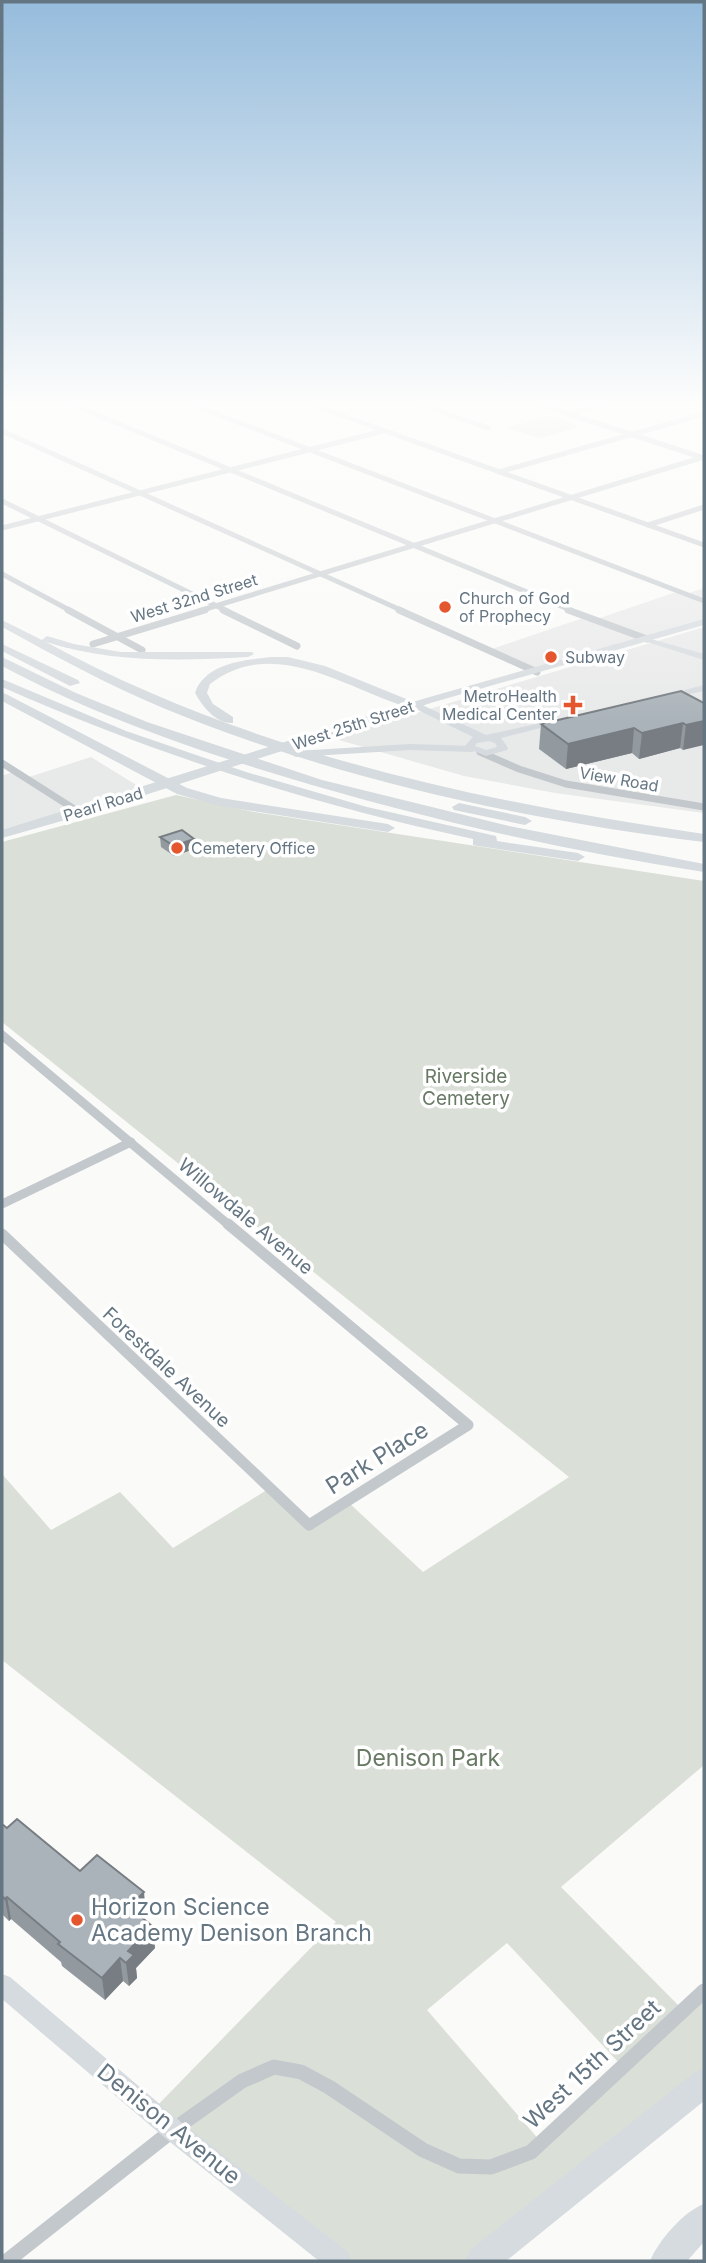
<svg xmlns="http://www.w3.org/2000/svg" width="706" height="2263" font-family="Inter,sans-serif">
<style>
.built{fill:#e8e9e9}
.green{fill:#dadfd7;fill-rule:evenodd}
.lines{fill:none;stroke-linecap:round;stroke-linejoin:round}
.street-far4{stroke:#c3c8cc;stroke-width:5}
.street-far3{stroke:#c3c8cc;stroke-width:7}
.street-far2{stroke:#c3c8cc;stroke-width:9}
.street-far1{stroke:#c3c8cc;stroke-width:11}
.street{stroke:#c3c8cc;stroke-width:15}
.secondary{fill:#d6dbdf;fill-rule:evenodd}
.primary{fill:#d6dbdf;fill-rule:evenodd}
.highway{fill:#d6dbdf;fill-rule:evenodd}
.wall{fill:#929a9f}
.shaded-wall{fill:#777d82}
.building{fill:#aab3b9;stroke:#777d82;stroke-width:2}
.poi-dot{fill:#e4572e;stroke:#fff;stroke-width:2.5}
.labels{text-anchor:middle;stroke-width:7;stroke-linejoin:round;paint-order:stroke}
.far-street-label{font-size:16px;fill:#657683;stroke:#fff}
.far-poi-label{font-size:16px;fill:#657683;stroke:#fff;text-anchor:start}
.park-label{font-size:19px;fill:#687a64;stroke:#fff}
.street-label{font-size:19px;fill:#657683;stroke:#fff}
.near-street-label{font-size:23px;fill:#657683;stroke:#fff}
.near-park-label{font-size:23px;fill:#687a64;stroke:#fff}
.near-poi-label{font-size:23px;fill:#657683;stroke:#fff;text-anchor:start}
</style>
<rect width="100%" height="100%" fill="#fafaf8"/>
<!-- built -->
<g class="built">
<polygon points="704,588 704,622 537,672 489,650 586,617 594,620 679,591 686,594"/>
<polygon points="704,627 704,813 555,793 464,776 332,738"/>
<polygon points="91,757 146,791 2,834 2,776 15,771 26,778"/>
</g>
<!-- green -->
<g class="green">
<polygon points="549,416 577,425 576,428 540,438 506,428"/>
<path d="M176,795l78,17 450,69v884l-143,122 122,123 21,-19v92l-223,178h-142l-187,-150 184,-189 -334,-262v-186l49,56 69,-38 53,56 97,-60 39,37 38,-24 76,71 146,-95 -567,-455v-180zM507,1943l115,123 -81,76 -114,-132z"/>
</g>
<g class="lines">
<!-- street-far4 -->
<g class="street-far4">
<polyline points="73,405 573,611"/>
<polyline points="193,405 704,601"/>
<polyline points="313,405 704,545"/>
<polyline points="422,405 488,428"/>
<polyline points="541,405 704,458"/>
<polyline points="569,414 603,405"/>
<polyline points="2,431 403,611"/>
<polyline points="499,472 704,414"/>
<polyline points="2,501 227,611"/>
<polyline points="648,525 704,507"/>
<polyline points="2,528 383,431"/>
<polyline points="2,574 71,611"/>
<polyline points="199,611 704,457"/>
</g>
<!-- street-far3 -->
<g class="street-far3">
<polyline points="68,610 142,650"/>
<polyline points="223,610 297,646"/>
<polyline points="399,610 537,672"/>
<polyline points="568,610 647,639"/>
<polyline points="93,644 205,610"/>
<polyline points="480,752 519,769 566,784 704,807"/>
<polyline points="2,763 79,812"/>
</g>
<!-- street-far2 -->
<g class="street-far2">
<polyline points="2,1035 230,1226"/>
<polyline points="2,1204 131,1142"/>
</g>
<!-- street-far1 -->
<polyline class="street-far1" points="2,1234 309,1525 468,1425 228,1224"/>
<!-- street -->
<polyline class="street" points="7,2261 173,2130 242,2081 274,2067 301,2072 329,2087 423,2150 459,2166 491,2167 531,2152 704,1991"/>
<!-- secondary -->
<g class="secondary">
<polygon points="644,637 704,654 704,660 644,641"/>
<polygon points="704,685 704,691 667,699 662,696"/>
<path d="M412,703h6l68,32 73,-16 5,3 -63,16 7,10 -1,2 -21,6 -22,-9 9,-10 -61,-30zM489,741l6,2 2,4 -11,3 -11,-4 2,-3z"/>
<polygon points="2,1974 10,1977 181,2122 348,2252 351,2261 319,2261 165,2138 2,1999"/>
</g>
<!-- primary -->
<g class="primary">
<polygon points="704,619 704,625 434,702 83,815 2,838 2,830 426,698"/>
<polygon points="410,744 472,746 478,749 472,752 410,750 296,757 290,754 296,751"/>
</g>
<!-- highway -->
<g class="highway">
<path d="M2,620l40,20 5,-4 27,8 47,8h131l2,2 -6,3c-69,4 -135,6 -202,-15 204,111 430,159 658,192v8c-184,-23 -369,-63 -541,-134 -55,-23 -108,-52 -161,-81z"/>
<polygon points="2,644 78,680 80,683 70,686 2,651"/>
<path d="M2,657l74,36 71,29 175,58 187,46 195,38v8c-142,-22 -284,-54 -422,-96 -96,-29 -192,-63 -280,-110z"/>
<path d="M271,657h17l37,9 96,39 -6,4c-66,-17 -138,-76 -205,-25l-3,9 6,11 20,13v6c-17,1 -30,-16 -38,-30 10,-30 49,-33 76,-36z"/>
<path d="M2,679l124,52 120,41 121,35 129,29 1,5 81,12 7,4 -7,4 -100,-15 -5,-1v-6c-163,-35 -319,-85 -471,-152z"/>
<polygon points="2,692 187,788 221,798 388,824 395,828 388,832 220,806 177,794 2,701"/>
<polygon points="459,803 525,817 532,821 525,825 454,810 452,807"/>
<polygon points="704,2068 704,2101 506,2261 465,2261 470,2250 694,2073"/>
<path d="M704,2204v38l-17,19h-37c8,-20 34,-50 54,-57z"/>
</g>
</g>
<!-- wall -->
<g class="wall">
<polygon points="704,703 683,750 680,748 639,759 632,753 566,769 539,749 541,724"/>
<polygon points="160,837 194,839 194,849 174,856 161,847"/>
<polygon points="2,1824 7,1828 80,1871 146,1915 144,1919 152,1926 155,1948 136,1968 137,1978 129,1986 123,1981 105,2000 62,1966 61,1962 11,1919 9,1921 2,1914"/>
</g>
<!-- shaded-wall -->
<g class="shaded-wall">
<polygon points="704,721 704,745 683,750 686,725"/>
<polygon points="683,723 680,748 639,759 642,733"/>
<polygon points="634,728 632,753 566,769 568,744"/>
<polygon points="194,839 194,849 174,856 174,846"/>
<polygon points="144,1892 146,1915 143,1918 145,1933 152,1926 155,1948 136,1968 137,1978 129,1986 126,1963 133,1903"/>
<polygon points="7,1897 11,1919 9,1921 5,1899"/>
<polygon points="120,1958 123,1981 105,2000 102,1978"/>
</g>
<!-- building -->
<g class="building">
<polygon points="681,691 704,703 704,721 686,725 683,723 642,733 634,728 568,744 541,724"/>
<polygon points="182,830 194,839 174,846 160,837"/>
<polygon points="17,1819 80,1871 97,1855 144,1892 133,1903 143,1911 139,1915 152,1926 128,1951 134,1955 126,1963 120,1958 102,1978 58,1944 60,1942 7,1897 5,1899 2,1896 2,1824 7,1828"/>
</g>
<!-- sky -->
<linearGradient id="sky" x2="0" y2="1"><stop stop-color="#96bcdc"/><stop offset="0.56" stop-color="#fdfdfc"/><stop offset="1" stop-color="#fdfdfc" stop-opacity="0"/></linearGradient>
<rect width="706" height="722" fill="url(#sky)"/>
<!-- markers -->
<g class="poi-dot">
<circle cx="445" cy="607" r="7"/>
<circle cx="551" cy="657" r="7"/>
<path d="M569.5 694.5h7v7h7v7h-7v7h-7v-7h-7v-7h7z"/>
<circle cx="177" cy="848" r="7"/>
<circle cx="77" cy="1920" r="7"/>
</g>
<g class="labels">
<!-- far-street labels -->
<g class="far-street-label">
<text transform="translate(194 598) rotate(-17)" y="6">West 32nd Street</text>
<text transform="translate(353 725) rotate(-18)" y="6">West 25th Street</text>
<text transform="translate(619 779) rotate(10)" y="6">View Road</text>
<text transform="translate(103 804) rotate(-17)" y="6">Pearl Road</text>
</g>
<!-- far-poi labels -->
<g class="far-poi-label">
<text x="459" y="604">Church of God<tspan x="459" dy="18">of Prophecy</tspan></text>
<text x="565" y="663">Subway</text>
<text x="557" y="702" text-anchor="end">MetroHealth<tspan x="557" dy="18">Medical Center</tspan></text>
<text x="191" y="854">Cemetery Office</text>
</g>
<!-- park labels -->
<g class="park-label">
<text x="466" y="1083">Riverside<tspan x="466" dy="22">Cemetery</tspan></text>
</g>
<!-- street labels -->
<g class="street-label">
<text transform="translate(246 1216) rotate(40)" y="7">Willowdale Avenue</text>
<text transform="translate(167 1367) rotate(43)" y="7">Forestdale Avenue</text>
</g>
<!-- near-street labels -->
<g class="near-street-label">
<text transform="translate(377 1458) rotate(-32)" y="8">Park Place</text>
<text transform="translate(592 2064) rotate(-43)" y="8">West 15th Street</text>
<text transform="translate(169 2124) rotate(39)" y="8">Denison Avenue</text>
</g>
<!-- near-park labels -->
<g class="near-park-label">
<text x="428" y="1766">Denison Park</text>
</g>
<!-- near-poi labels -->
<g class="near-poi-label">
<text x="91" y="1915">Horizon Science<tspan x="91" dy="26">Academy Denison Branch</tspan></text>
</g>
</g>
<!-- border -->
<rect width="706" height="2263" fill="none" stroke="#657683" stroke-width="7"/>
</svg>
